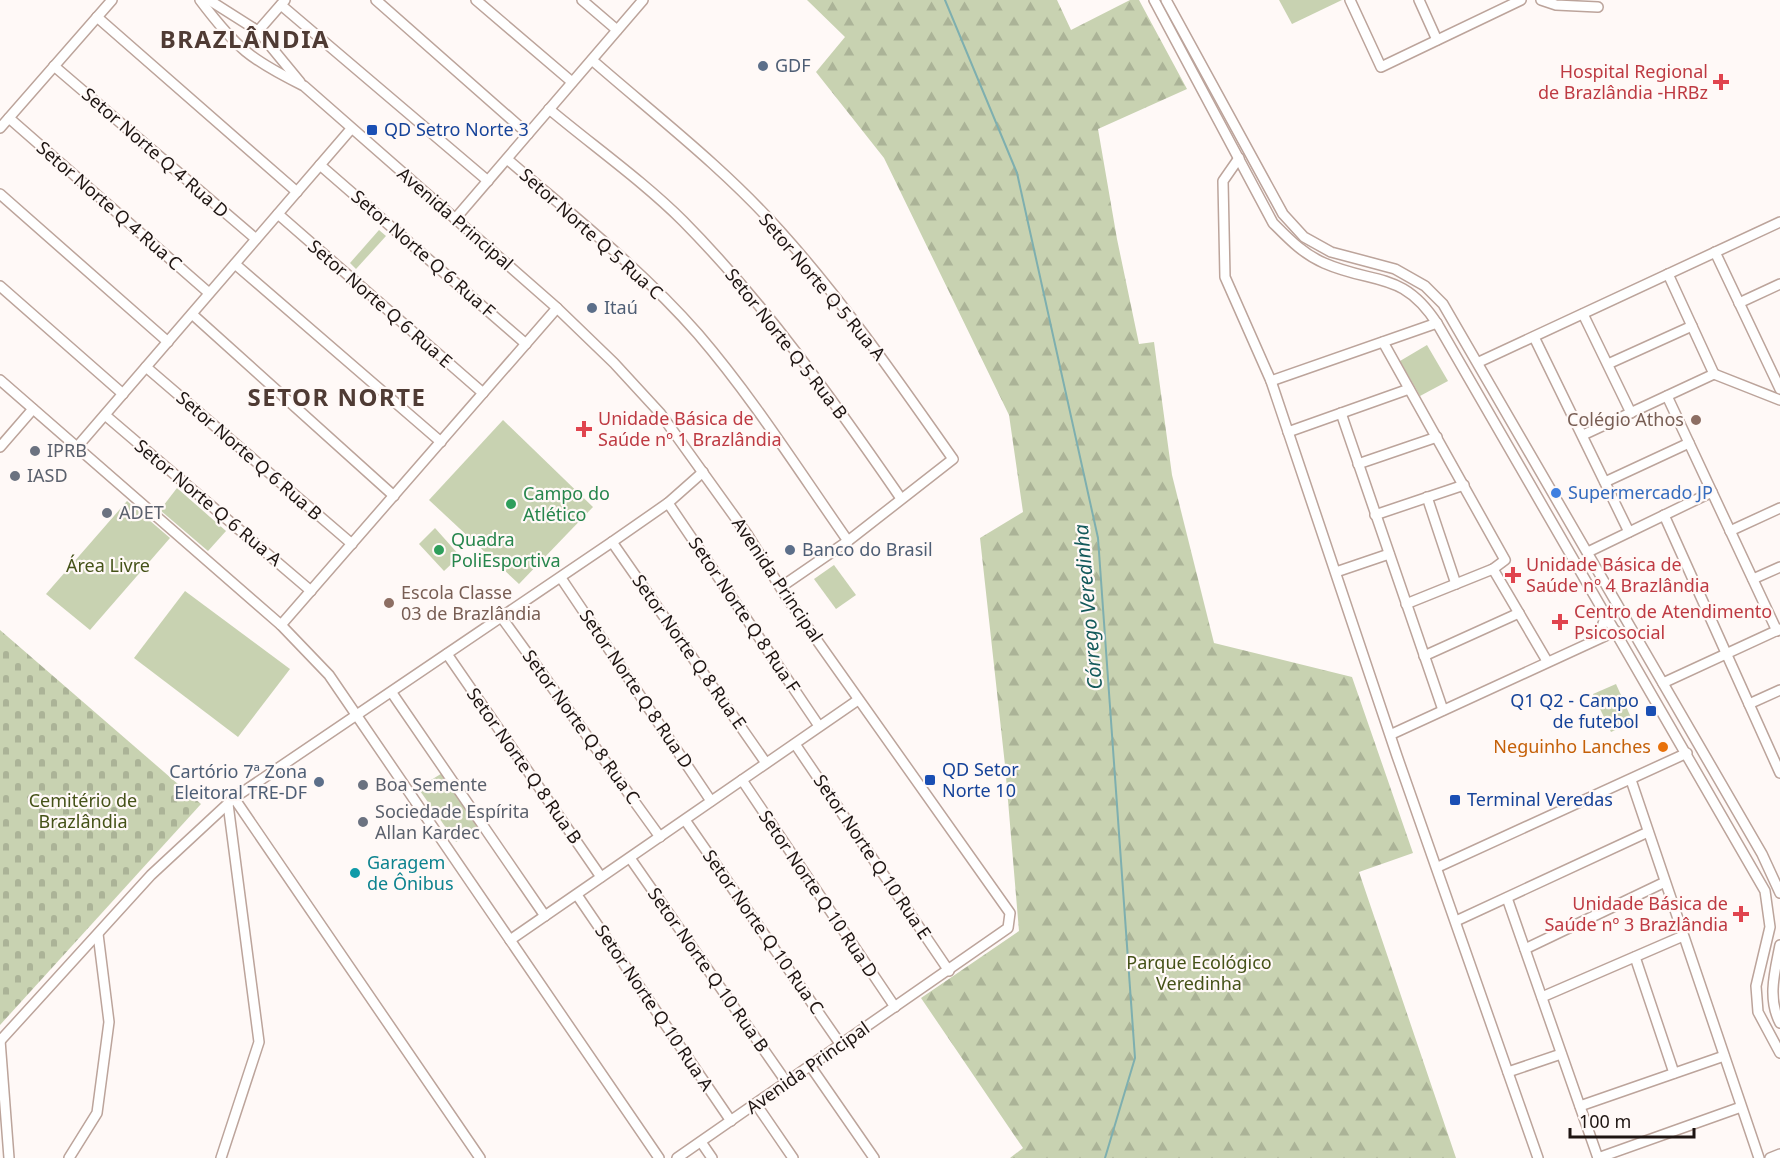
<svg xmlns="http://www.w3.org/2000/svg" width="1780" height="1158" font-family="'Noto Sans',sans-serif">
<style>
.green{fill:#c8d2b1}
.forest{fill:url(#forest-firs)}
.cemetery{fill:url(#cemetery-stones)}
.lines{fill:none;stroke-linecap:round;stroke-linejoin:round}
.stream{stroke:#7eafaf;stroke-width:2}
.minor-casing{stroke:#bca49b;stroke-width:12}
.minor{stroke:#fff;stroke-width:9}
.service-dot{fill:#5c6f8a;stroke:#fff9f7;stroke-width:2}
.health-dot{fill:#e0444e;stroke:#fff9f7;stroke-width:2}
.transit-dot{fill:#1a4fb4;stroke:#fff9f7;stroke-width:2}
.education-dot{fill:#8d6e63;stroke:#fff9f7;stroke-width:2}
.worship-dot{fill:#6b7280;stroke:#fff9f7;stroke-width:2}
.shop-dot{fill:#3f7fe0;stroke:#fff9f7;stroke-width:2}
.leisure-dot{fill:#2e9e5b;stroke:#fff9f7;stroke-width:2}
.food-dot{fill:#e8710a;stroke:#fff9f7;stroke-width:2}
.culture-dot{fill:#0f9aa8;stroke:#fff9f7;stroke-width:2}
.labels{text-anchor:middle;stroke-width:4.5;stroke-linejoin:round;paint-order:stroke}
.service-label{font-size:18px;fill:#4e5e75;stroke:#fff9f7;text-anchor:start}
.health-label{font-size:18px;fill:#be3a42;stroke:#fff9f7;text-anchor:start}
.transit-label{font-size:18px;fill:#164399;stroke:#fff9f7;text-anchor:start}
.street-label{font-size:18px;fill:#1e1512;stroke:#fff9f7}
.education-label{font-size:18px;fill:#785e54;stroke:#fff9f7;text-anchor:end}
.worship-label{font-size:18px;fill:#5b616d;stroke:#fff9f7;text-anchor:start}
.shop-label{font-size:18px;fill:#366cbe;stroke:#fff9f7;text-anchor:start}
.leisure-label{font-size:18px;fill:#27864d;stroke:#fff9f7;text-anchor:start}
.park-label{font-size:18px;fill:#455218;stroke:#fff9f7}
.food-label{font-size:18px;fill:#c56008;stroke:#fff9f7;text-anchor:end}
.culture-label{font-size:18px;fill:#0d838f;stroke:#fff9f7;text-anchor:start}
.water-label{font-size:20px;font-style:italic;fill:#145a5b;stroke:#fff9f7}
.district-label{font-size:24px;font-weight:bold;letter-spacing:1.5px;fill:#4f3b34;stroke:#fff9f7}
</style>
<defs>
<pattern id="forest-firs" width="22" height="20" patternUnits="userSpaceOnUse" patternTransform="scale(1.5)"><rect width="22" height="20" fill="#c8d2b1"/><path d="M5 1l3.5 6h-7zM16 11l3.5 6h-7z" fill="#abb397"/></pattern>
<pattern id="cemetery-stones" width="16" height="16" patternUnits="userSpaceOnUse" patternTransform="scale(1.5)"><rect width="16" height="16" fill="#c8d2b1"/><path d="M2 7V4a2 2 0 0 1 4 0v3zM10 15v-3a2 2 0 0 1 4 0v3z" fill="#abb397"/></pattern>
</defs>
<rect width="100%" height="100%" fill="#fff9f7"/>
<!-- green -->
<g class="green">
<polygon points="1279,0 1342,0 1292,24"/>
<polygon points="379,230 386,236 356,269 350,263"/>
<polygon points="1427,345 1448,381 1420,396 1400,361"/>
<polygon points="503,420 593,507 519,584 429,500"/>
<polygon points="177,488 226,531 208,551 160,510"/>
<polygon points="127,501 170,538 90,630 46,594"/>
<polygon points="435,528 460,556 444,571 419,544"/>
<polygon points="834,565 856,595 836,609 814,579"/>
<polygon points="185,591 290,669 238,737 134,658"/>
<polygon points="1616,684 1633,722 1611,732 1593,694"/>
<polygon points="444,772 480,826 456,842 418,788"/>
</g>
<!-- forest -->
<polygon class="forest" points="807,0 1057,0 1071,30 1130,0 1139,0 1187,89 1098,129 1117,239 1139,344 1154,342 1172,475 1214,643 1352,677 1413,853 1359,872 1456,1158 1010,1158 1023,1148 921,998 1019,931 1005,765 980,538 1023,512 1009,415 884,158 816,72 845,37"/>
<!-- cemetery -->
<polygon class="cemetery" points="0,630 201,804 0,1025"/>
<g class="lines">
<!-- stream -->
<polyline class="stream" points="945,0 1017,173 1098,538 1135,1058 1105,1158"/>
<defs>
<g id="minor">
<path d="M200,0c36,48 51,60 104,86l253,222 57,55 46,50 87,121 40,64 223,315 -2,15 -331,230"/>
<polyline points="209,0 258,31 300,82"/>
<polyline points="376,0 528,134"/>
<polyline points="476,0 572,82"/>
<polyline points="582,0 617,30"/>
<path d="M1154,0l119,223c16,16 30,31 51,40 50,22 79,7 114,62l327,566 5,36 -14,59 2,26 22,41"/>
<polyline points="1166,0 1283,214 1304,237 1331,252 1395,269 1425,286 1443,304 1762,854 1780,893"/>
<polyline points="1350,0 1381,67 1521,0"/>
<polyline points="1419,0 1437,40"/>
<polyline points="1541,0 1556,5 1598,7"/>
<polyline points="281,5 488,181"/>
<polyline points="97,17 297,192"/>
<polyline points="258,31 285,0"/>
<path d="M592,60c63,55 132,108 188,171 64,71 118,150 173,228l-105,82 -67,46"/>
<polyline points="54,66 256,239"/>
<path d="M549,109c43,36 95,73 134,112 83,84 150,179 217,276"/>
<polyline points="9,118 209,293"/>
<polyline points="0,128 112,0"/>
<polyline points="1239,158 1223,181 1225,277 1271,381 1397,756 1538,1158"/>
<path d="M507,159c65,56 134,110 191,175 55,64 101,137 150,207"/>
<polyline points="320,165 526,344"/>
<polyline points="0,194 168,342"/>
<polyline points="278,214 483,393"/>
<polyline points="455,219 643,0"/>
<polyline points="1715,252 1780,389"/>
<polyline points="235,264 441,442"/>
<polyline points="1668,274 1714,374"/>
<polyline points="0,286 123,394"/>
<polyline points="1739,303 1780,284"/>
<polyline points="192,314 394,496"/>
<polyline points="1583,314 1631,413"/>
<polyline points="1534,337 1629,532"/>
<polyline points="1383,342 1505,560 1493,569 1406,604"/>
<polyline points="1479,362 1780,222"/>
<polyline points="1608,364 1692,326"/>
<polyline points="146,367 352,544"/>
<polyline points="1714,374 1780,400"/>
<polyline points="0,380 281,625 329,675 659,1158"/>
<polyline points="1271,381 1437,323"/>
<polyline points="1667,396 1777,631"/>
<polyline points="1341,413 1443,710"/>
<polyline points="105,415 311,591"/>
<polyline points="1288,432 1409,389"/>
<polyline points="1583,435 1714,374"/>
<polyline points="0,447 33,409"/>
<polyline points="77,447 351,129"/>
<polyline points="1358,464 1437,437"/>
<polyline points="1605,482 1689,443"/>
<polyline points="1427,497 1456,584"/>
<polyline points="668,503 819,726"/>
<polyline points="1375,515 1464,485"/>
<polyline points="1664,515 1780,773"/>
<polyline points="1730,531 1780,508"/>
<polyline points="612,542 766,763"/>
<polyline points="1588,552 1712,492"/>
<polyline points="1493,569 1547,661"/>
<polyline points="1336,572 1389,554"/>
<polyline points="561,578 711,801"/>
<polyline points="1753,579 1780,567"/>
<polyline points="502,618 660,837"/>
<polyline points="281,625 557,308"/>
<polyline points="1592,641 1602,627 1606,614"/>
<polyline points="447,654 601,877"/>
<polyline points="1424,656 1519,613"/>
<polyline points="1663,683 1780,629"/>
<polyline points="392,693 545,916"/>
<polyline points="1749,704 1780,690"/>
<polyline points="1392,734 1616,631"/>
<polyline points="795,744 949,971"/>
<polyline points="742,780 895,1007"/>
<polyline points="1631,780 1759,1158"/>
<polyline points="234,798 480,1158"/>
<polyline points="685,820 841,1045"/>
<polyline points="630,858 787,1083"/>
<polyline points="1438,867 1687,753"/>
<polyline points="577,895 731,1121"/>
<polyline points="1507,898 1598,1158"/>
<polyline points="1456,921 1648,832"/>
<polyline points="510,940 858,700"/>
<path d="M1780,945c-5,26 -13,53 0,78"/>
<polyline points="1525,949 1665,882"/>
<polyline points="1635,957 1674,1073"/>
<polyline points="1542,997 1683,936"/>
<polyline points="0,1040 9,1158"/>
<polyline points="0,1041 151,875 234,798 612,542 668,503 703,472"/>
<polyline points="811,1067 874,1158"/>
<polyline points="1508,1072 1561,1054"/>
<polyline points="756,1104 793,1158"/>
<polyline points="1580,1106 1724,1056"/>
<polyline points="701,1142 712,1158"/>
<polyline points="69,1158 97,1113 109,1022 98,934"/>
<polyline points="221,1158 259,1042 228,804"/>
<polyline points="1598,1158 1741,1107"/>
<polyline points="1770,1158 1780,1154"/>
</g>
</defs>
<!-- minor casing -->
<use href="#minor" class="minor-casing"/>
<!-- minor -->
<use href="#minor" class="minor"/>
</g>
<!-- markers -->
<g class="service-dot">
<circle cx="763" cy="66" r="6"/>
<circle cx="592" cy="308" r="6"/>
<circle cx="790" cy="550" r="6"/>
<circle cx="319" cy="782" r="6"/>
</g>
<g class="health-dot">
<path d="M1718 73h6v6h6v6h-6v6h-6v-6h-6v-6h6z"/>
<path d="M581 420h6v6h6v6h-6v6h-6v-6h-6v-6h6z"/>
<path d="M1510 566h6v6h6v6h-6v6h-6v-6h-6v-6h6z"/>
<path d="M1557 613h6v6h6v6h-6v6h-6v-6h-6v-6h6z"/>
<path d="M1738 905h6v6h6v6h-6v6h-6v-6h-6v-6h6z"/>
</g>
<g class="transit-dot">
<rect x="366" y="124" width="12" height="12" rx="3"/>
<rect x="1645" y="705" width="12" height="12" rx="3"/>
<rect x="924" y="774" width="12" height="12" rx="3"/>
<rect x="1449" y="794" width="12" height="12" rx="3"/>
</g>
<g class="education-dot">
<circle cx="1696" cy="420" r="6"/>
<circle cx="389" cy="603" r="6"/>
</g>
<g class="worship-dot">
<circle cx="35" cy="451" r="6"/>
<circle cx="15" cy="476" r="6"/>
<circle cx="107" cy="513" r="6"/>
<circle cx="363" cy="785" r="6"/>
<circle cx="363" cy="822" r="6"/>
</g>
<circle class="shop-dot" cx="1556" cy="493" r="6"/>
<g class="leisure-dot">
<circle cx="511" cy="504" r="6"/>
<circle cx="439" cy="550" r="6"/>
</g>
<circle class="food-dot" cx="1663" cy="747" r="6"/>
<circle class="culture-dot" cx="355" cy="873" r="6"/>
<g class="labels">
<!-- service labels -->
<g class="service-label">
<text x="775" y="72">GDF</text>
<text x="604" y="314">Itaú</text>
<text x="802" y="556">Banco do Brasil</text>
<text x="307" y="778" text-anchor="end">Cartório 7ª Zona<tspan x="307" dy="21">Eleitoral TRE-DF</tspan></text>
</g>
<!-- health labels -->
<g class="health-label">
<text x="1708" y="78" text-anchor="end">Hospital Regional<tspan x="1708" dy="21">de Brazlândia -HRBz</tspan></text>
<text x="598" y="425">Unidade Básica de<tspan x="598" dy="21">Saúde nº 1 Brazlândia</tspan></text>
<text x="1526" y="571">Unidade Básica de<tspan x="1526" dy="21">Saúde nº 4 Brazlândia</tspan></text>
<text x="1574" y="618">Centro de Atendimento<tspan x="1574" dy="21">Psicosocial</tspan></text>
<text x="1728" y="910" text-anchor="end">Unidade Básica de<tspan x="1728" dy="21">Saúde nº 3 Brazlândia</tspan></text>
</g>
<!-- transit labels -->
<g class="transit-label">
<text x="384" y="136">QD Setro Norte 3</text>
<text x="1639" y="707" text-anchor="end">Q1 Q2 - Campo<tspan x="1639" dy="21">de futebol</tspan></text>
<text x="942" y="776">QD Setor<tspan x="942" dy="21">Norte 10</tspan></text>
<text x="1467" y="806">Terminal Veredas</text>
</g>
<!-- street labels -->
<g class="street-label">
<text transform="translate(155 153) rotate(41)" y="6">Setor Norte Q 4 Rua D</text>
<text transform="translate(109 206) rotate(41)" y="6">Setor Norte Q 4 Rua C</text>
<text transform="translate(455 219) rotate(41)" y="6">Avenida Principal</text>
<text transform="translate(591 234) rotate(42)" y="6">Setor Norte Q 5 Rua C</text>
<text transform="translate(423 254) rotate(41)" y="6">Setor Norte Q 6 Rua F</text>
<text transform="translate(822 287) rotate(50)" y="6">Setor Norte Q 5 Rua A</text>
<text transform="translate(380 304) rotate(41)" y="6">Setor Norte Q 6 Rua E</text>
<text transform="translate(786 344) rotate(52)" y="6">Setor Norte Q 5 Rua B</text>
<text transform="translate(249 456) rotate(41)" y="6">Setor Norte Q 6 Rua B</text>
<text transform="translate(208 503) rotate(40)" y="6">Setor Norte Q 6 Rua A</text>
<text transform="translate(777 580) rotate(56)" y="6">Avenida Principal</text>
<text transform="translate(744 615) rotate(56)" y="6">Setor Norte Q 8 Rua F</text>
<text transform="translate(689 652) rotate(55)" y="6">Setor Norte Q 8 Rua E</text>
<text transform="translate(636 689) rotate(56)" y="6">Setor Norte Q 8 Rua D</text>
<text transform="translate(581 727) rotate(54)" y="6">Setor Norte Q 8 Rua C</text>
<text transform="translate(524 766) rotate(55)" y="6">Setor Norte Q 8 Rua B</text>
<text transform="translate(872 857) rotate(56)" y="6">Setor Norte Q 10 Rua E</text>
<text transform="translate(818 894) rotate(56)" y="6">Setor Norte Q 10 Rua D</text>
<text transform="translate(763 932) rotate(55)" y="6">Setor Norte Q 10 Rua C</text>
<text transform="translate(708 970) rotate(55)" y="6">Setor Norte Q 10 Rua B</text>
<text transform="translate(654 1008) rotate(56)" y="6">Setor Norte Q 10 Rua A</text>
<text transform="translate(808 1068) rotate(-35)" y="6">Avenida Principal</text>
</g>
<!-- education labels -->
<g class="education-label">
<text x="1684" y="426">Colégio Athos</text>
<text x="401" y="599" text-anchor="start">Escola Classe<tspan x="401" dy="21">03 de Brazlândia</tspan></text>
</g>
<!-- worship labels -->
<g class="worship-label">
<text x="47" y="457">IPRB</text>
<text x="27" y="482">IASD</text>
<text x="119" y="519">ADET</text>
<text x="375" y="791">Boa Semente</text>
<text x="375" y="818">Sociedade Espírita<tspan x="375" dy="21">Allan Kardec</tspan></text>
</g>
<!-- shop labels -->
<g class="shop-label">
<text x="1568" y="499">Supermercado JP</text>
</g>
<!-- leisure labels -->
<g class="leisure-label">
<text x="523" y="500">Campo do<tspan x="523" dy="21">Atlético</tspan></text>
<text x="451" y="546">Quadra<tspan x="451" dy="21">PoliEsportiva</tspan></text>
</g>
<!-- park labels -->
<g class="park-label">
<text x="108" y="572">Área Livre</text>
<text x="83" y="807">Cemitério de<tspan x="83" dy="21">Brazlândia</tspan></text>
<text x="1199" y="969">Parque Ecológico<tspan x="1199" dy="21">Veredinha</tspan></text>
</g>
<!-- food labels -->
<g class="food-label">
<text x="1651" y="753">Neguinho Lanches</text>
</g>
<!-- culture labels -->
<g class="culture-label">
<text x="367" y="869">Garagem<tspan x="367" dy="21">de Ônibus</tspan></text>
</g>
<!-- water labels -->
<g class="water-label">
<text transform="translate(1088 607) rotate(-95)" y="7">Córrego Veredinha</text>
</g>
<!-- district labels -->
<g class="district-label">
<text x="245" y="48">BRAZLÂNDIA</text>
<text x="337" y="406">SETOR NORTE</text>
</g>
</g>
<!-- scale -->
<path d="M1570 1128v9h124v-9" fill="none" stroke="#1e1512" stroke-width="3"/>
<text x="1579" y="1128" font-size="18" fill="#1e1512" stroke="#fff9f7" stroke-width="4.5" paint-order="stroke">100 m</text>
</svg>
